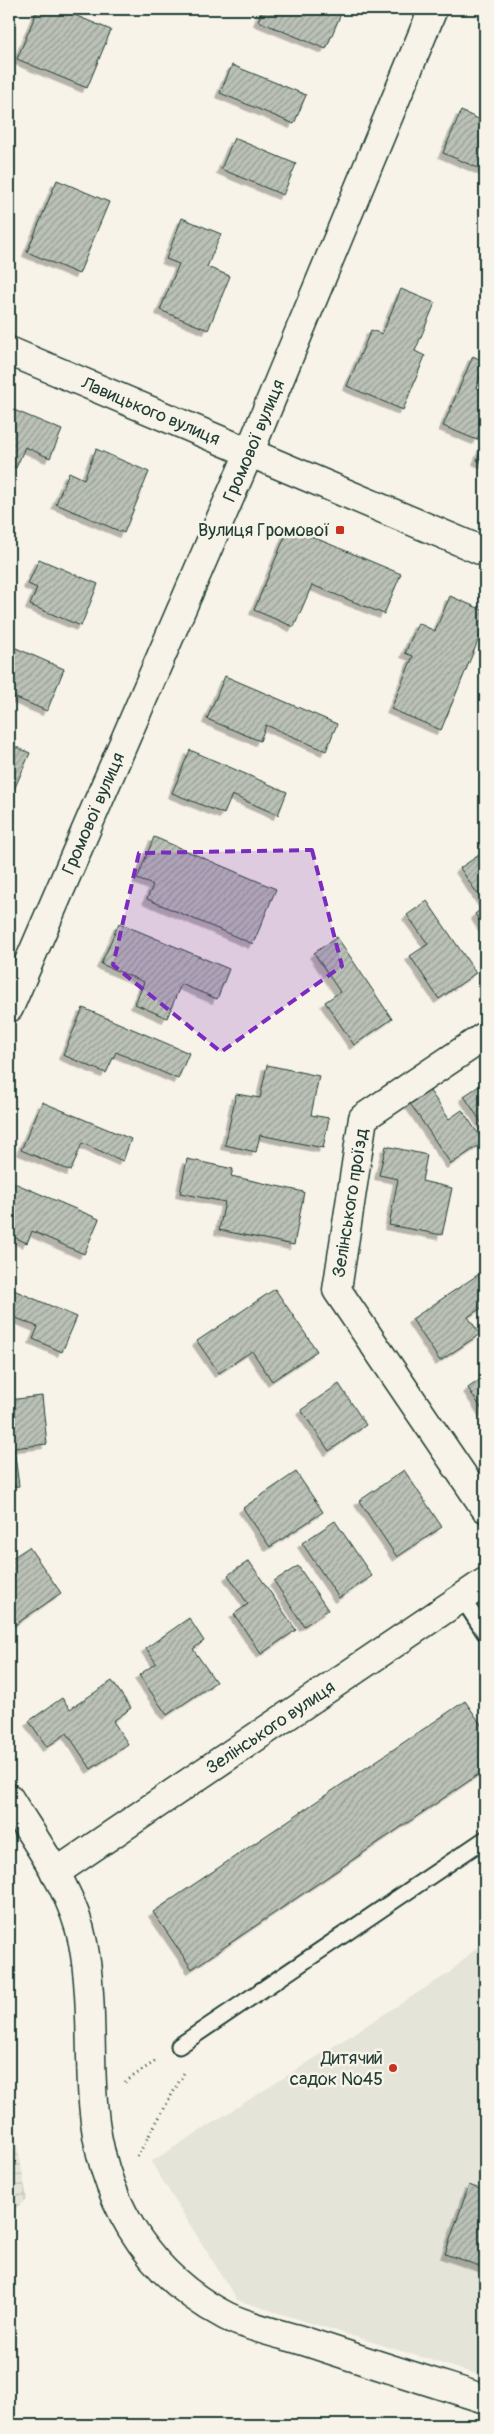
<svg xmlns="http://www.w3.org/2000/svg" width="494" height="2434" font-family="Pangolin,sans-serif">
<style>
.built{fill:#e5e4d9}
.industrial{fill:url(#industrial-grid)}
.building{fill:url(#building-hatch);stroke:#1f3d34;filter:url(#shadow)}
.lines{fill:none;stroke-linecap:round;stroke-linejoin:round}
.lane-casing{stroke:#1f3d34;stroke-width:19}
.street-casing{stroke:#1f3d34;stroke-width:31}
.path{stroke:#1f3d34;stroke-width:3;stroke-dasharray:1 4;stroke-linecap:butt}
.lane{stroke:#f7f3e8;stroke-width:15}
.street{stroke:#f7f3e8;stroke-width:28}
.marked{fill:#7b2cbf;fill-opacity:0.2;stroke:#7b2cbf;stroke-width:4;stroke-dasharray:10 6;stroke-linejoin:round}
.poi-dot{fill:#c8321e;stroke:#f7f3e8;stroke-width:2}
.labels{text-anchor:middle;stroke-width:5;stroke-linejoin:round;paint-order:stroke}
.street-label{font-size:18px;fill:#1f3d34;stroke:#f7f3e8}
.poi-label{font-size:18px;fill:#1f3d34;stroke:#f7f3e8;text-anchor:end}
</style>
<defs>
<pattern id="industrial-grid" width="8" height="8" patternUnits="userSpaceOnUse" patternTransform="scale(1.25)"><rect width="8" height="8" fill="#e5e4d9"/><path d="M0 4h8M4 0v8" fill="none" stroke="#c4c4bb"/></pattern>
<pattern id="building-hatch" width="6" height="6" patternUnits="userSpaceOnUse" patternTransform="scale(1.25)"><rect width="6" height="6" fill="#bbc1b6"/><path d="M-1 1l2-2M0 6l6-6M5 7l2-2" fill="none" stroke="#979e95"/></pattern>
<filter id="shadow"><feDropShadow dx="-4.5" dy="4.5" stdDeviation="0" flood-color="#0004"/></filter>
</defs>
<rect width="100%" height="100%" fill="#f7f3e8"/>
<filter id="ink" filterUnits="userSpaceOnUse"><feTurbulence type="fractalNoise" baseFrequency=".02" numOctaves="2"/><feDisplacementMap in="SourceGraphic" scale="10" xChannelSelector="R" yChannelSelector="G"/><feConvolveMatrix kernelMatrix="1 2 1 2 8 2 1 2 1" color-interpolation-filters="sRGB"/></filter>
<g filter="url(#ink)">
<!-- built -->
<polygon class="built" points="485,1940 485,2377 237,2300 151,2162 449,1973"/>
<!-- industrial -->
<polygon class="industrial" points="9,2099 27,2199 9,2213"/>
<!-- building -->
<g class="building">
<polygon points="38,9 60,9 111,30 87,88 17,59"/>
<polygon points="263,9 343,9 326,49 258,21"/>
<polygon points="232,65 306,95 294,124 220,93"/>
<polygon points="461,111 485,122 485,171 443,153"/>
<polygon points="234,138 296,164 283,195 221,169"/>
<polygon points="57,180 109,202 79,274 27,252"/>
<polygon points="182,218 221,234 207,267 230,276 208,330 160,310 179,264 166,259"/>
<polygon points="401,289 435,303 415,351 425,356 403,410 347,386 371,330 382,334"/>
<polygon points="473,356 485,362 476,388 485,391 485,420 477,440 443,426"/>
<polygon points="9,408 62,430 50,458 25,447 16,468 9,465"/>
<polygon points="485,441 485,464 477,460"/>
<polygon points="96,449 149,472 124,533 56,504 69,472 84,479"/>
<polygon points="289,527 401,574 384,614 312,585 294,627 254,610"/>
<polygon points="39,559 98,584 81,626 30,605 37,588 28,584"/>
<polygon points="450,596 485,611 485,624 441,730 391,709 413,656 405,653 418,623 435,631"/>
<polygon points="9,645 64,669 47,711 9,695"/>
<polygon points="225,676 337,724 326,751 266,725 260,741 207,719"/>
<polygon points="9,744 30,753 13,792 9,790"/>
<polygon points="190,750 287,792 278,815 232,795 224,814 172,793"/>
<polygon points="154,837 276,889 253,944 147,899 153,885 137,879"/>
<polygon points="485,851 485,905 460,868"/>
<polygon points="427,901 476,973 439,999 410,956 428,944 407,915"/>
<polygon points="485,906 485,929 475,914"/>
<polygon points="119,923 229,969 217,999 181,984 167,1018 135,1004 144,982 101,964"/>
<polygon points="337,937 392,1019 354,1045 325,1002 340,992 314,953"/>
<polygon points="83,1008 189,1053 178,1079 116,1052 106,1073 63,1055"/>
<polygon points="267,1065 319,1076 311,1115 329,1118 323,1148 260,1135 256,1152 225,1145 236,1094 260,1098"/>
<polygon points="485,1082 485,1128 464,1096"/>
<polygon points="428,1088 449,1119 462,1110 484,1142 451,1164 409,1102"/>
<polygon points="42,1102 131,1139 123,1161 82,1143 71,1171 21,1150"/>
<polygon points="386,1146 427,1155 422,1181 452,1188 442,1235 389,1225 398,1179 379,1175"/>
<polygon points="187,1159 233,1169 231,1176 304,1192 294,1245 219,1230 225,1202 180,1193"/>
<polygon points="12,1182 99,1219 84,1254 32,1231 27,1243 9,1235 9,1189"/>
<polygon points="485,1270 485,1305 468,1317 480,1334 440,1361 412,1319"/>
<polygon points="9,1288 77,1317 62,1352 33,1339 38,1327 9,1315"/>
<polygon points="275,1289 317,1351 272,1381 252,1351 219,1373 197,1341"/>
<polygon points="485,1376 485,1414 468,1388"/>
<polygon points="339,1384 366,1425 329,1451 301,1410"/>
<polygon points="42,1396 47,1444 14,1448 19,1486 9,1487 9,1400"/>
<polygon points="404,1470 442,1527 397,1557 359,1501"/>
<polygon points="296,1472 323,1512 270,1547 243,1508"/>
<polygon points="335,1521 372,1576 339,1598 302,1543"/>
<polygon points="29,1547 61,1593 9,1629 9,1560"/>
<polygon points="249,1561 296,1630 261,1654 234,1614 248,1604 228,1575"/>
<polygon points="298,1566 328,1610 304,1626 274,1581"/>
<polygon points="189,1618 204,1641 193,1649 216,1682 167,1715 139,1675 156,1663 146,1648"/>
<polygon points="112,1681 131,1708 113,1721 128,1744 91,1769 67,1733 47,1747 29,1721 62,1698 70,1709"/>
<polygon points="465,1701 485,1730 485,1770 192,1969 153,1912"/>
<polygon points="469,2185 485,2191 485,2268 445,2254"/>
</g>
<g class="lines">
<defs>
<g id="lane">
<polyline points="462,1598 485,1633"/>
<polyline points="179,2046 485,1839"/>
</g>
<g id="street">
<path id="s1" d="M9,351l476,201"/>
<path id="s2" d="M9,1008l240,-555 184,-444"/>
<polyline points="485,1036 363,1118 337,1290 485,1508"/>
<path d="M9,1798c28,46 64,92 74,145 10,53 6,107 10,160 7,91 50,170 133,213 22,11 54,18 78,25 60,20 121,39 181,58"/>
<path id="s3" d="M55,1873l430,-291"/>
</g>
</defs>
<!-- lane casing -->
<use href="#lane" class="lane-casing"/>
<!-- street casing -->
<use href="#street" class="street-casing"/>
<!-- path -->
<g class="path">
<polyline points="125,2082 157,2060"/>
<polyline points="137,2157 185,2071"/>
</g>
<!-- lane -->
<use href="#lane" class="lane"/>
<!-- street -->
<use href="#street" class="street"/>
</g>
</g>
<!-- marked area -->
<path class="marked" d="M312,850l30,116 -121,86 -108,-87 26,-112z"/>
<!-- markers -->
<g class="poi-dot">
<rect x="335" y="525" width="10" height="10" rx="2.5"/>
<circle cx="393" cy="2068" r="5"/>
</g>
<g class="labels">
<!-- street labels -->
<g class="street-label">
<text dy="6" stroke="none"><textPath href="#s1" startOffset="154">Лавицького вулиця</textPath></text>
<text dy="6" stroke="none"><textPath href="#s2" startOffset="618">Громової вулиця</textPath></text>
<text dy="6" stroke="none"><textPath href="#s2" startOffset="212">Громової вулиця</textPath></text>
<text transform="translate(350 1203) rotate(-81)" y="6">Зелінського проїзд</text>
<text dy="6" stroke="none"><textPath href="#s3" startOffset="260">Зелінського вулиця</textPath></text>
</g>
<!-- poi labels -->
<g class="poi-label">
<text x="330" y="536">Вулиця Громової</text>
<text x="383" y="2064">Дитячий<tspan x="383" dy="21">садок №45</tspan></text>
</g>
</g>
<!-- margin -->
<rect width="494" height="2434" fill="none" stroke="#f7f3e8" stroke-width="30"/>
<rect x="15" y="15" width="464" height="2404" fill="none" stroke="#1f3d34" stroke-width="2" filter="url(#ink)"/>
</svg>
